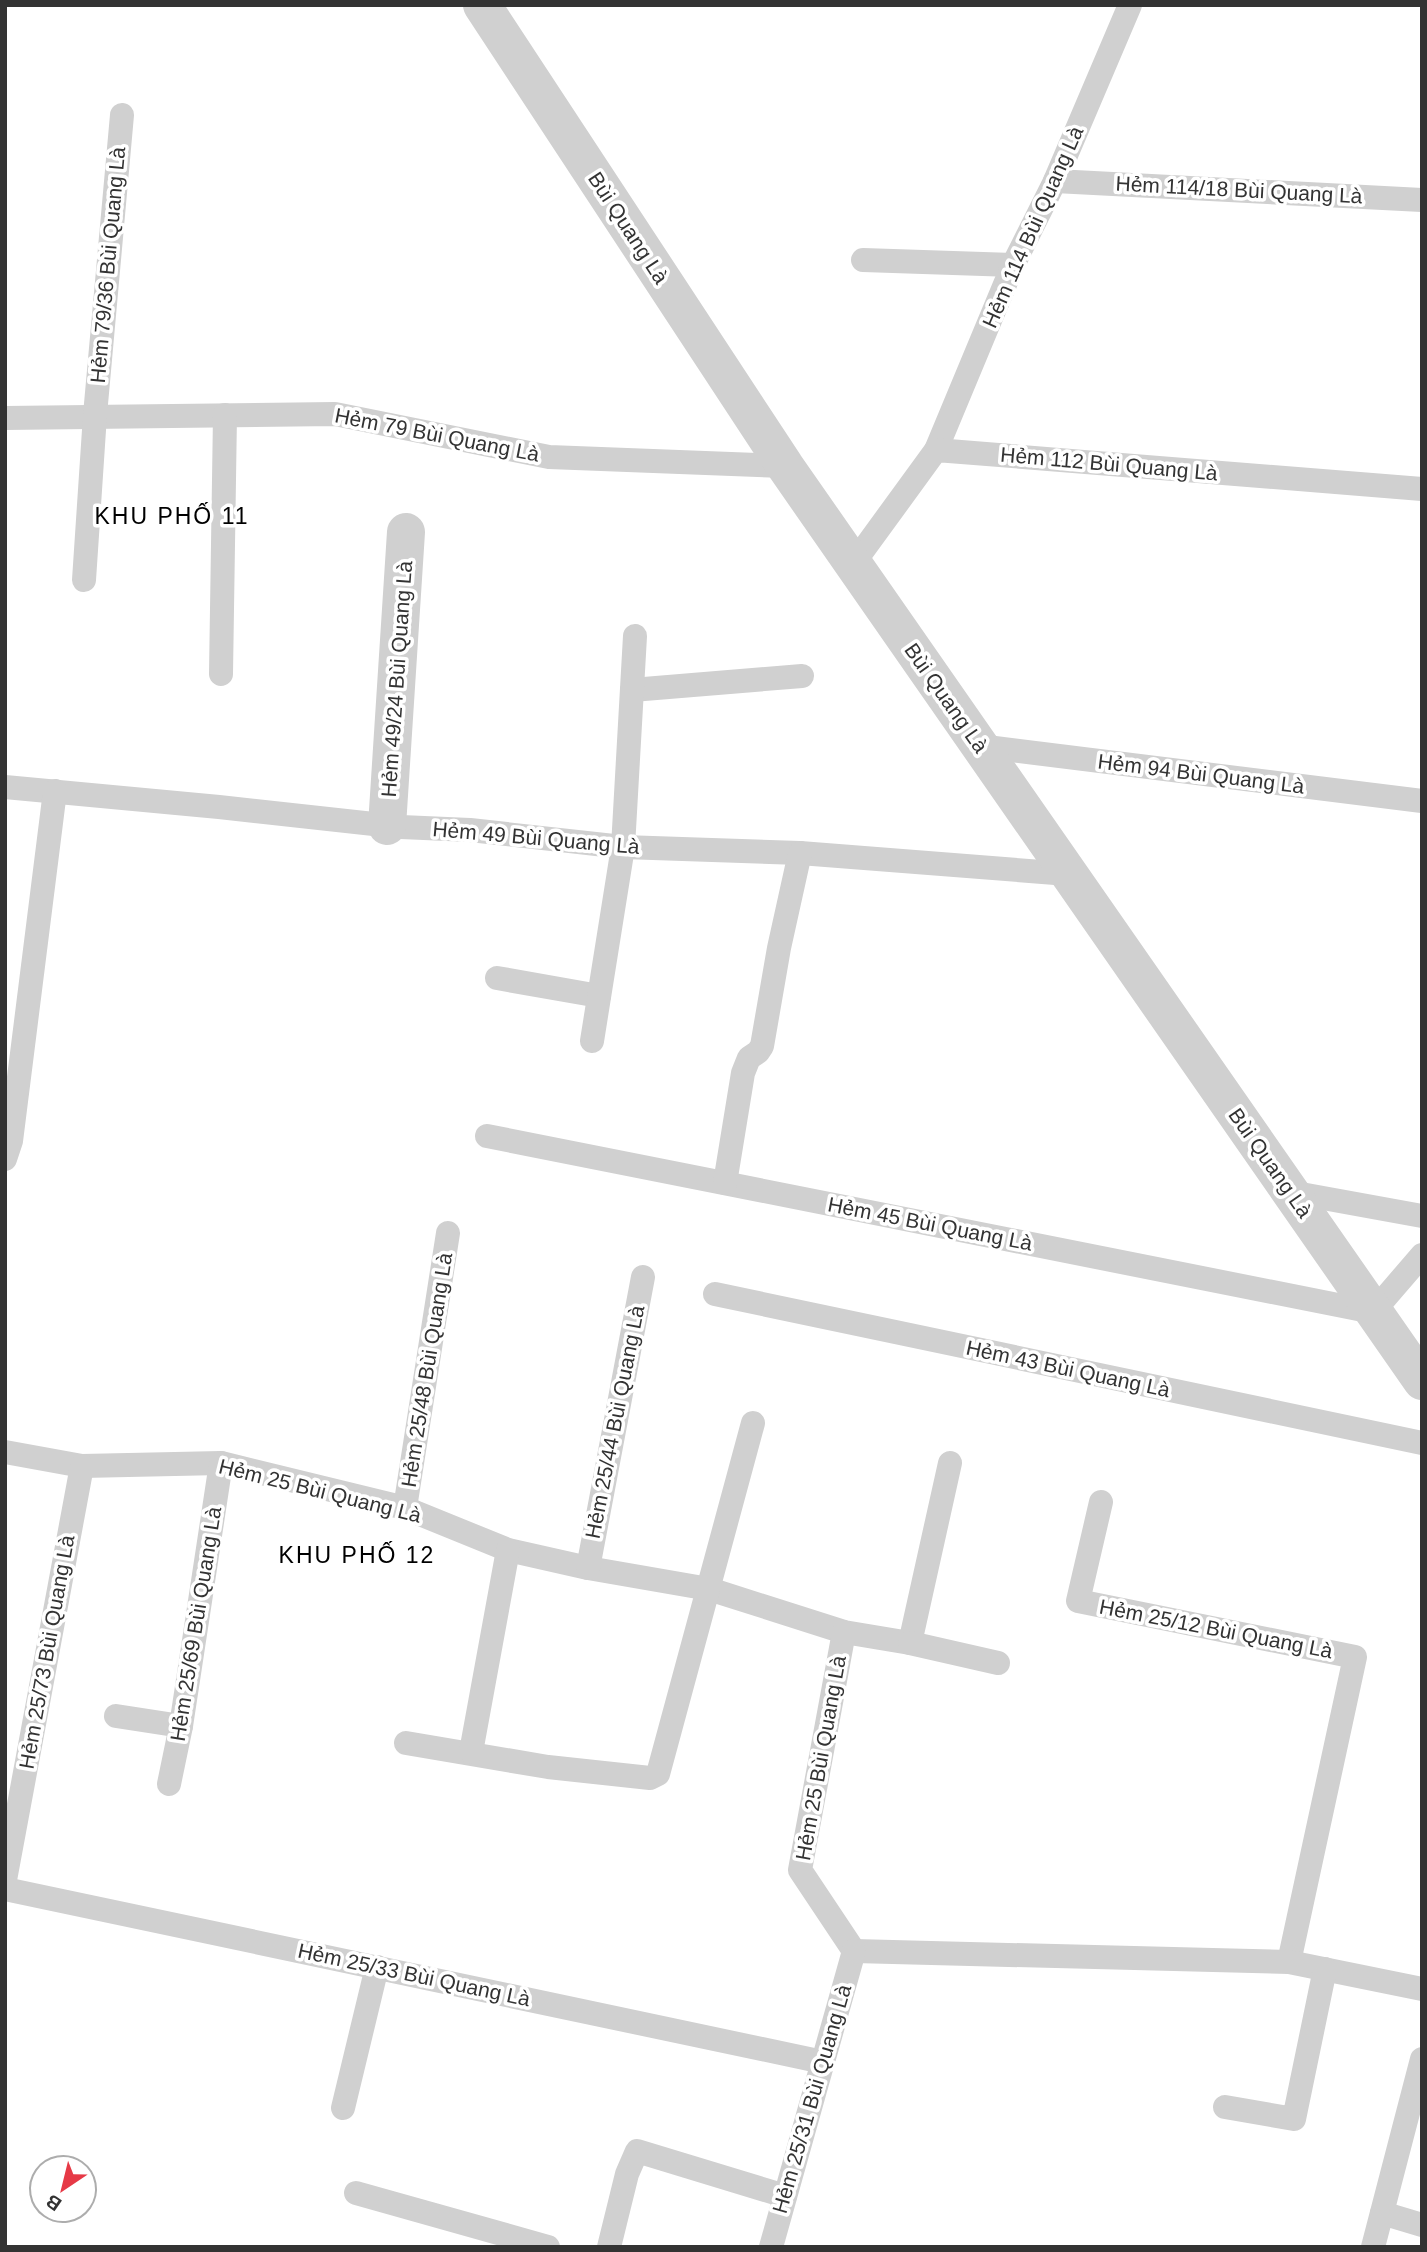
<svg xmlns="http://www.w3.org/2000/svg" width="1427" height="2252" font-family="Arial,sans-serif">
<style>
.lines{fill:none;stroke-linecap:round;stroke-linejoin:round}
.lane{stroke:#d0d0d0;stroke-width:24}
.street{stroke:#d0d0d0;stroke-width:38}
.labels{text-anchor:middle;stroke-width:7;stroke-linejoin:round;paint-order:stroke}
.street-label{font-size:21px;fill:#333;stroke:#fff}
.neighbourhood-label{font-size:23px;letter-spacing:2px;fill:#000;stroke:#fff}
</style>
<rect width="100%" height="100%" fill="#fff"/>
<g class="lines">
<!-- lane -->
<g class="lane">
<polyline points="1055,181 1422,200"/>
<polyline points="863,260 1013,265"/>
<polyline points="5,418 335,414 549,457 785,466"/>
<polyline points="936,450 1013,265 1055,181 1130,5"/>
<polyline points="853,564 936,450 1422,489"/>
<polyline points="84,580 95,415 122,115"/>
<polyline points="221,674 225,415"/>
<polyline points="632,690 802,676"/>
<polyline points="979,746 1422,801"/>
<polyline points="5,787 219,807 401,827 470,830 623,847 800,853 1068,874"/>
<polyline points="497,978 599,996"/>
<polyline points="592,1041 623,847 635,636"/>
<polyline points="487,1136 1373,1312 1422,1255"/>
<polyline points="5,1159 11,1141 55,791"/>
<polyline points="725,1183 743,1073 749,1058 758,1052 762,1046 779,948 800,853"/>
<polyline points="1290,1192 1422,1216"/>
<polyline points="715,1294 1422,1443"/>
<polyline points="5,1452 82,1466 221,1463 405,1508 508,1550 588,1568 709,1589 844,1632 910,1643 950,1463"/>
<polyline points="1101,1502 1078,1601 1355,1657 1289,1962"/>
<polyline points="405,1508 448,1233"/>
<polyline points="588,1568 643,1277"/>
<polyline points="844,1632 800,1870 854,1951"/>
<polyline points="910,1643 998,1663"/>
<polyline points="116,1716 181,1726"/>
<polyline points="406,1743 548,1767 650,1778 658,1774 753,1423"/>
<polyline points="471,1752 508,1550"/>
<polyline points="169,1784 181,1726 221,1463"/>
<polyline points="5,1880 82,1466"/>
<polyline points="5,1889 823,2062"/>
<polyline points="854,1951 1289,1962 1422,1989"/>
<polyline points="1225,2107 1294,2119 1325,1969"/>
<polyline points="343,2108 377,1967"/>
<polyline points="356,2193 548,2247"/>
<polyline points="1382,2213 1422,2225"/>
<polyline points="609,2247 627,2174 637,2151 785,2196"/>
<polyline points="771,2247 854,1951"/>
<polyline points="1373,2247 1422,2059"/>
</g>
<!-- street -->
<g class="street">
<polyline points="482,5 785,466 1422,1381"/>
<polyline points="387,826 406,532"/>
</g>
</g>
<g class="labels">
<!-- street labels -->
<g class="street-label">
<text transform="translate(1239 190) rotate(3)" y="7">Hẻm 114/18 Bùi Quang Là</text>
<text transform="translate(1033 227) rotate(-66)" y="7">Hẻm 114 Bùi Quang Là</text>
<text transform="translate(628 228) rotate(57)" y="7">Bùi Quang Là</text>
<text transform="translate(108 265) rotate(-85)" y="7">Hẻm 79/36 Bùi Quang Là</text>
<text transform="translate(437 435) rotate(11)" y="7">Hẻm 79 Bùi Quang Là</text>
<text transform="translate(1109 464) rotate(5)" y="7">Hẻm 112 Bùi Quang Là</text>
<text transform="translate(397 679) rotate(-86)" y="7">Hẻm 49/24 Bùi Quang Là</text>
<text transform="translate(946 698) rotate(55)" y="7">Bùi Quang Là</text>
<text transform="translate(1201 774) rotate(7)" y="7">Hẻm 94 Bùi Quang Là</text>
<text transform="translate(536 838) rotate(5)" y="7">Hẻm 49 Bùi Quang Là</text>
<text transform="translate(1270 1163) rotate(55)" y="7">Bùi Quang Là</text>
<text transform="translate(930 1224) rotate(11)" y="7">Hẻm 45 Bùi Quang Là</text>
<text transform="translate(1068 1369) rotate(12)" y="7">Hẻm 43 Bùi Quang Là</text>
<text transform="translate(427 1370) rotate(-81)" y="7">Hẻm 25/48 Bùi Quang Là</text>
<text transform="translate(615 1422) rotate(-79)" y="7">Hẻm 25/44 Bùi Quang Là</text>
<text transform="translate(320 1491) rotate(14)" y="7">Hẻm 25 Bùi Quang Là</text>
<text transform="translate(196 1624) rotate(-81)" y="7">Hẻm 25/69 Bùi Quang Là</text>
<text transform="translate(1216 1629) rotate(11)" y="7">Hẻm 25/12 Bùi Quang Là</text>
<text transform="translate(47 1652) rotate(-80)" y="7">Hẻm 25/73 Bùi Quang Là</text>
<text transform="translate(821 1758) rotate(-80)" y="7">Hẻm 25 Bùi Quang Là</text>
<text transform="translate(414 1975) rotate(12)" y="7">Hẻm 25/33 Bùi Quang Là</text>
<text transform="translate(812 2099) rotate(-74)" y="7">Hẻm 25/31 Bùi Quang Là</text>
</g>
<!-- neighbourhood labels -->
<g class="neighbourhood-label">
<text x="172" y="524">KHU PHỐ 11</text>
<text x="357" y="1563">KHU PHỐ 12</text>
</g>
</g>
<!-- border -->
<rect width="1427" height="2252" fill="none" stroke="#333333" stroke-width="14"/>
<!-- north arrow -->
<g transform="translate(63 2189) rotate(215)"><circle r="33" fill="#ffffff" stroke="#adadad" stroke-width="2"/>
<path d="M0-5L12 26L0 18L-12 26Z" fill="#e63946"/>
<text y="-10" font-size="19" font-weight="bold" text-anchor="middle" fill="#333333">B</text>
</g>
</svg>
